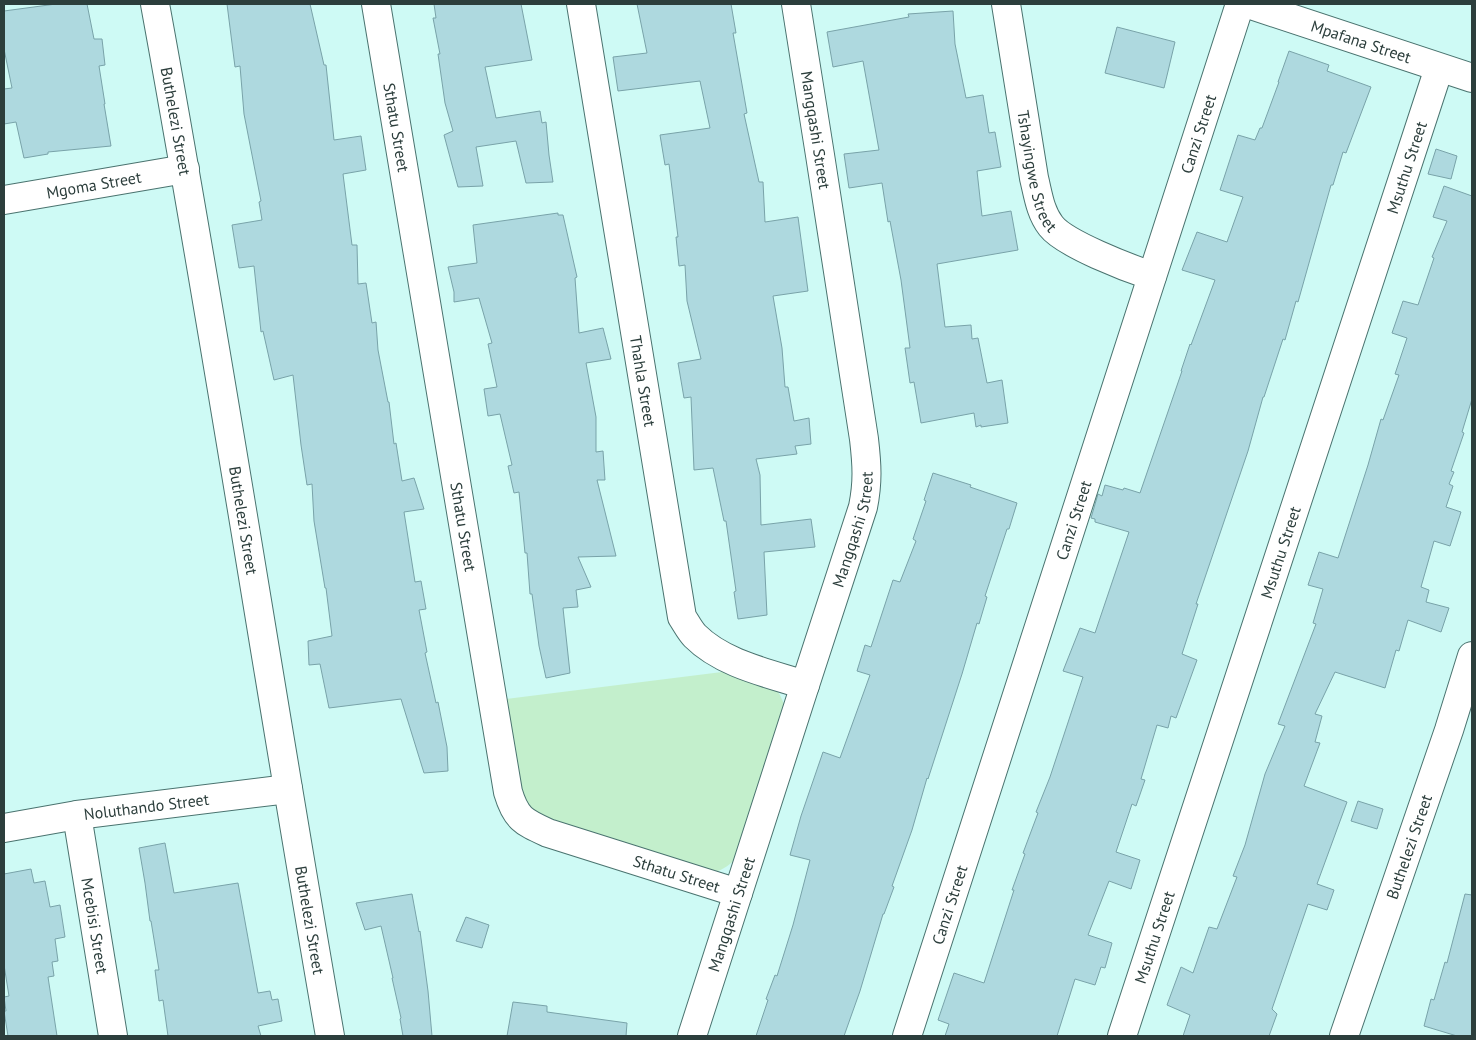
<svg xmlns="http://www.w3.org/2000/svg" width="1476" height="1040" font-family="'PT Sans',sans-serif">
<style>
.green{fill:#c3efcc}
.building{fill:#aed9df;stroke:#79a3a9}
.lines{fill:none;stroke-linecap:round;stroke-linejoin:round}
.street-casing{stroke:#4a736f;stroke-width:30}
.street{stroke:#fff;stroke-width:28}
.labels{text-anchor:middle;stroke-width:5;stroke-linejoin:round;paint-order:stroke}
.street-label{font-size:16px;fill:#2c3e3c;stroke:#fff}
</style>
<rect width="100%" height="100%" fill="#cefaf5"/>
<!-- green -->
<path class="green" d="M730,671l43,14 7,10 4,9 -48,155c-12,10 -17,14 -33,14l-178,-62 -20,-112z"/>
<!-- building -->
<g class="building">
<polygon points="56,4 87,4 94,39 102,39 105,65 99,66 105,104 104,104 111,146 48,152 48,154 24,158 16,122 4,124 4,89 12,88 4,49 4,11"/>
<polygon points="227,4 310,4 324,65 326,65 334,140 361,136 366,170 343,174 352,245 357,245 358,284 366,283 372,323 376,322 378,350 388,402 389,402 394,444 396,443 402,481 414,478 424,509 404,512 415,582 421,581 426,609 419,610 427,652 425,653 436,703 438,702 447,747 448,771 424,773 401,699 329,708 320,664 309,665 308,641 332,636 326,588 325,588 314,521 312,484 307,485 301,445 293,375 274,380 263,331 261,332 254,266 239,268 232,225 262,220 259,202 261,201 244,114 240,66 235,67"/>
<polygon points="434,4 521,4 532,60 485,67 496,118 540,111 542,123 546,122 549,155 553,182 526,183 516,141 476,147 483,186 458,187 444,135 453,131 445,103 438,54 440,54 433,18 436,18"/>
<polygon points="637,4 731,4 736,33 733,33 747,113 744,114 759,182 763,182 765,222 798,217 808,291 773,296 782,348 785,387 788,387 794,421 809,418 811,444 795,446 797,454 756,459 760,475 761,525 811,519 815,547 764,552 767,615 738,619 734,592 736,591 726,521 724,521 713,468 694,470 691,397 684,398 678,363 701,359 687,301 685,265 679,266 676,237 678,237 669,164 665,165 660,135 710,128 700,81 618,91 613,57 647,53"/>
<polygon points="953,11 955,44 966,98 983,95 989,133 995,132 1001,167 977,171 982,216 1011,211 1018,250 937,264 945,327 971,325 972,339 978,338 987,383 1002,380 1008,423 981,427 981,425 976,427 974,413 921,423 914,382 910,383 905,348 910,348 901,280 890,221 888,222 882,183 849,188 844,154 879,150 863,61 833,67 827,32 909,17 908,14"/>
<polygon points="1117,27 1175,42 1164,88 1105,73"/>
<polygon points="1289,51 1329,65 1327,71 1371,87 1346,153 1343,152 1333,185 1331,185 1298,302 1296,301 1285,340 1283,339 1264,397 1263,397 1248,451 1196,604 1198,604 1182,654 1197,660 1176,718 1171,716 1168,728 1157,725 1141,779 1145,780 1136,806 1132,804 1116,852 1140,860 1131,889 1109,881 1088,935 1112,943 1105,968 1101,967 1095,985 1075,979 1057,1036 945,1036 949,1024 938,1020 954,973 984,983 1014,890 1012,890 1025,854 1023,853 1038,813 1036,812 1050,777 1083,677 1063,671 1080,628 1095,633 1129,532 1095,522 1095,519 1091,518 1098,494 1102,496 1105,485 1123,490 1124,488 1140,493 1182,371 1181,371 1190,344 1191,345 1215,280 1182,270 1197,232 1227,242 1243,197 1220,190 1238,135 1255,140 1260,128 1262,128 1279,82 1278,82"/>
<polygon points="1436,149 1457,156 1451,179 1428,174"/>
<polygon points="1444,186 1472,196 1472,399 1462,432 1464,433 1451,471 1454,472 1449,484 1453,486 1446,507 1461,512 1450,546 1434,541 1421,587 1429,590 1426,602 1449,608 1441,632 1408,620 1399,651 1396,650 1385,688 1335,672 1315,714 1322,716 1315,742 1320,743 1304,786 1347,802 1317,884 1334,890 1327,910 1308,904 1272,1009 1277,1014 1269,1036 1183,1036 1190,1015 1167,1005 1181,967 1193,973 1209,927 1217,929 1237,877 1233,876 1245,845 1265,774 1285,726 1278,724 1316,624 1313,623 1323,589 1308,585 1319,552 1338,558 1368,465 1381,419 1383,420 1399,375 1395,374 1407,338 1392,333 1403,301 1418,305 1434,258 1432,257 1447,221 1433,217"/>
<polygon points="558,213 558,215 563,215 577,277 575,278 579,333 603,328 611,359 586,363 596,417 596,452 603,451 605,480 597,480 616,556 578,557 591,587 576,590 578,607 563,608 570,673 546,678 539,646 532,594 530,594 527,553 525,553 519,492 514,493 508,466 512,465 500,414 488,416 484,389 497,387 488,344 492,343 479,298 454,302 454,292 448,267 477,263 473,225"/>
<polygon points="933,473 971,485 970,487 1017,503 1009,529 1007,529 985,596 987,597 979,624 977,623 962,674 928,779 927,778 912,830 892,886 894,887 884,914 883,914 860,991 844,1036 756,1036 768,1000 766,999 775,975 777,976 793,925 810,860 790,855 801,816 823,752 840,758 870,675 857,671 865,645 871,647 893,580 900,582 916,541 913,539 926,501 924,500"/>
<polygon points="1358,801 1383,809 1377,829 1351,821"/>
<polygon points="165,843 174,893 238,883 258,993 270,991 272,1000 278,999 282,1021 258,1026 261,1036 168,1036 163,1000 159,1001 155,970 159,970 151,921 150,921 145,883 139,848"/>
<polygon points="31,869 34,883 45,881 50,907 60,905 65,937 55,939 58,961 52,962 54,976 48,977 57,1036 8,1036 4,1011 6,1011 4,997 9,996 4,965 4,874"/>
<polygon points="412,894 419,932 420,931 428,991 432,1036 403,1036 400,1019 401,1018 392,978 393,978 381,926 365,930 356,903"/>
<polygon points="1465,894 1472,895 1472,1036 1457,1036 1424,1026 1431,999 1434,1000 1445,962 1447,963"/>
<polygon points="466,917 489,925 482,948 456,941"/>
<polygon points="513,1002 547,1006 547,1012 627,1023 626,1036 507,1036"/>
</g>
<g class="lines">
<defs>
<g id="street">
<path id="s1" d="M155,4c63,343 115,688 175,1032"/>
<path id="s2" d="M376,4l132,788c8,27 16,30 40,41l190,60"/>
<path id="s3" d="M581,4l101,613c4,6 8,14 13,19 28,28 73,37 110,49"/>
<path id="s4" d="M1006,4l28,174c4,16 6,34 17,48 14,18 77,42 101,50"/>
<path id="s5" d="M1248,4l224,74"/>
<path id="s6" d="M4,200l181,-31"/>
<path id="s7" d="M77,815l36,221"/>
<path id="s8" d="M4,828l73,-13 211,-26"/>
<path id="s9" d="M692,1036l113,-351 58,-178c5,-25 4,-42 1,-68l-44,-284 -24,-151"/>
<path id="s10" d="M907,1036l333,-1032"/>
<path id="s11" d="M1122,1036l317,-968"/>
<path id="s12" d="M1344,1036l105,-306 23,-74"/>
</g>
</defs>
<!-- street casing -->
<use href="#street" class="street-casing"/>
<!-- street -->
<use href="#street" class="street"/>
</g>
<g class="labels">
<!-- street labels -->
<g class="street-label">
<text dy="6" stroke="none"><textPath href="#s5" startOffset="119">Mpafana Street</textPath></text>
<text dy="6" stroke="none"><textPath href="#s1" startOffset="119">Buthelezi Street</textPath></text>
<text dy="6" stroke="none"><textPath href="#s2" startOffset="125">Sthatu Street</textPath></text>
<text transform="translate(816 130) rotate(81)" y="6">Mangqashi Street</text>
<text dy="6" stroke="none"><textPath href="#s10" startOffset="948">Canzi Street</textPath></text>
<text dy="6" stroke="none"><textPath href="#s11" startOffset="914">Msuthu Street</textPath></text>
<text dy="6" stroke="none"><textPath href="#s4" startOffset="170">Tshayingwe Street</textPath></text>
<text dy="6" stroke="none"><textPath href="#s6" startOffset="91">Mgoma Street</textPath></text>
<text dy="6" stroke="none"><textPath href="#s3" startOffset="382">Thahla Street</textPath></text>
<text dy="6" stroke="none"><textPath href="#s1" startOffset="524">Buthelezi Street</textPath></text>
<text dy="6" stroke="none"><textPath href="#s10" startOffset="542">Canzi Street</textPath></text>
<text dy="6" stroke="none"><textPath href="#s2" startOffset="530">Sthatu Street</textPath></text>
<text dy="6" stroke="none"><textPath href="#s9" startOffset="532">Mangqashi Street</textPath></text>
<text dy="6" stroke="none"><textPath href="#s11" startOffset="509">Msuthu Street</textPath></text>
<text dy="6" stroke="none"><textPath href="#s8" startOffset="144">Noluthando Street</textPath></text>
<text dy="6" stroke="none"><textPath href="#s12" startOffset="200">Buthelezi Street</textPath></text>
<text dy="6" stroke="none"><textPath href="#s2" startOffset="994">Sthatu Street</textPath></text>
<text dy="6" stroke="none"><textPath href="#s10" startOffset="138">Canzi Street</textPath></text>
<text dy="6" stroke="none"><textPath href="#s9" startOffset="128">Mangqashi Street</textPath></text>
<text dy="6" stroke="none"><textPath href="#s1" startOffset="929">Buthelezi Street</textPath></text>
<text dy="6" stroke="none"><textPath href="#s7" startOffset="112">Mcebisi Street</textPath></text>
<text dy="6" stroke="none"><textPath href="#s11" startOffset="104">Msuthu Street</textPath></text>
</g>
</g>
<!-- border -->
<rect width="1476" height="1040" fill="none" stroke="#2c3e3c" stroke-width="10"/>
</svg>
